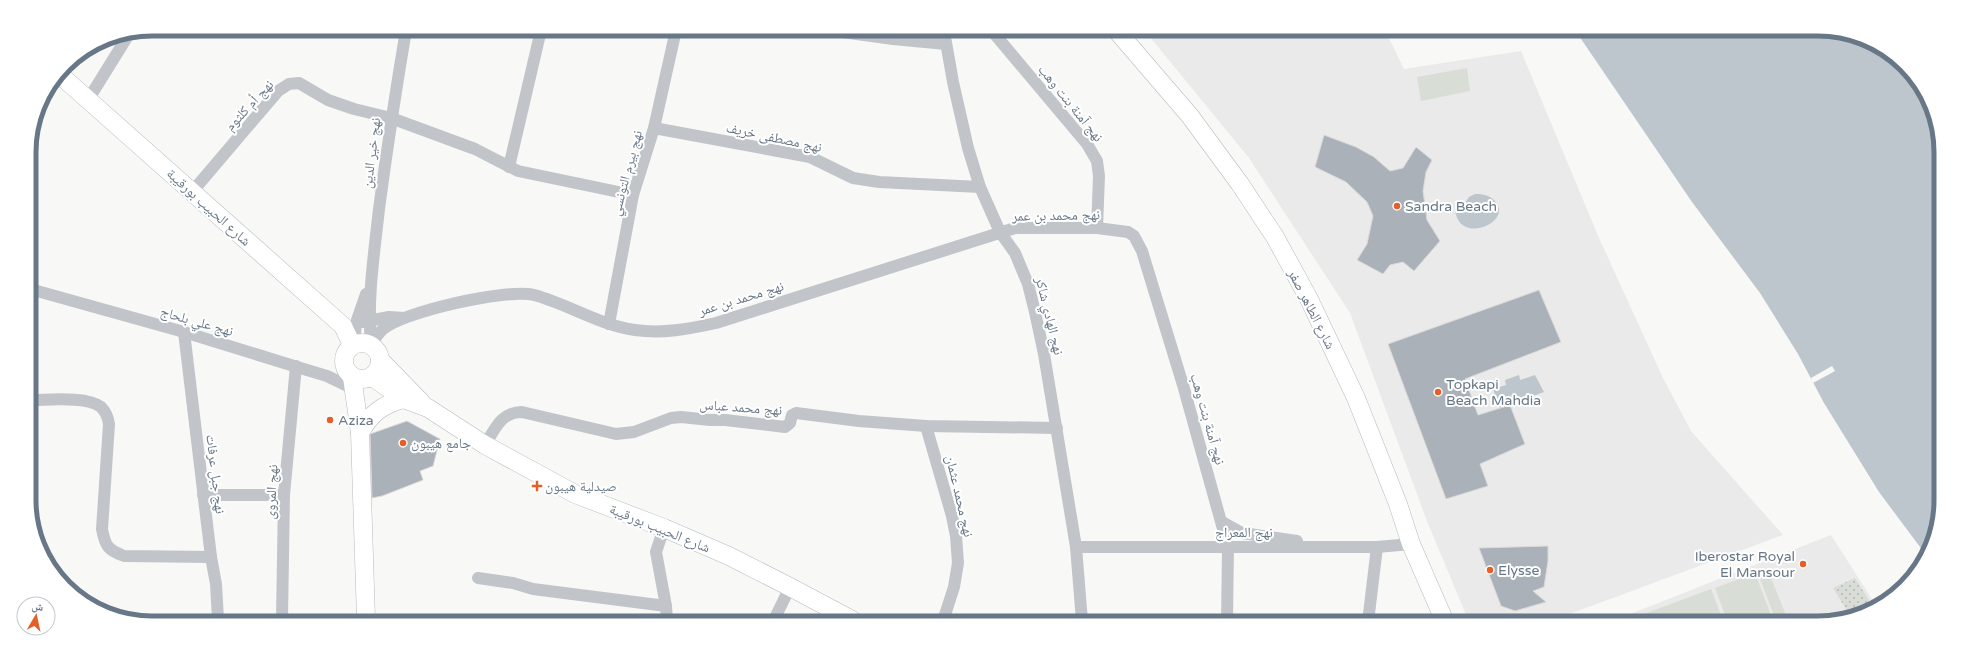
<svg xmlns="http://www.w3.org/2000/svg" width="1970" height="652" font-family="'Varela Round','Noto Naskh Arabic',sans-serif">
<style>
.built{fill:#e9eae9}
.grass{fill:url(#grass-dots)}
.green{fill:#d8ded5}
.water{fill:#bcc6cc}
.pier{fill:#f8f9f6}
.building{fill:#aab1b8;stroke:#dadad8}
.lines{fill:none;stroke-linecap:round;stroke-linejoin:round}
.secondary-casing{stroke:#b6bbc0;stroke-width:19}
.street{stroke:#c1c5ca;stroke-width:12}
.secondary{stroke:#fff;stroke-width:18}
.poi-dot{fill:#e56029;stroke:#fff;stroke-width:1.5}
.labels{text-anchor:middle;stroke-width:4;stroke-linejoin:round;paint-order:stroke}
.street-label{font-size:14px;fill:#677787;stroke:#fff}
.poi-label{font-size:14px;fill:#677787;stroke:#fff;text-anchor:start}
.rim{fill:none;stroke:#677787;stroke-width:5}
</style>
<defs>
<pattern id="grass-dots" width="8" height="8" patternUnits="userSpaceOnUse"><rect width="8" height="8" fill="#d8ded5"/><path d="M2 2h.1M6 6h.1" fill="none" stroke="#b3b9b2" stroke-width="1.8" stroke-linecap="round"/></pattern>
</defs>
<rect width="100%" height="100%" fill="#f8f9f6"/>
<!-- built -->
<g class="built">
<polygon points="1145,31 1386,32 1404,69 1521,51 1599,238 1663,378 1691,431 1783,535 1548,622 1469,622 1427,521 1350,313 1249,158"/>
<polygon points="1831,535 1877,607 1865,614 1826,623 1610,622"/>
</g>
<!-- grass -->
<polygon class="grass" points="1855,578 1874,608 1865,614 1851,617 1833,588"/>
<!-- green -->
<g class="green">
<polygon points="1467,68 1470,91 1421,101 1417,77"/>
<polygon points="1755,573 1774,623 1728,623 1715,588"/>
<polygon points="1770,575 1789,623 1777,623 1760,579"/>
<polygon points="1711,589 1724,623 1647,622 1644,614"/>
</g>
<!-- water -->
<g class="water">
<polygon points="1577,33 1850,33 1880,46 1910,71 1939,128 1937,532 1926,555 1879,492 1824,403 1798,354 1760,293 1692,202"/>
<path d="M1475,194c9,0 14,1 20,7 20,22 -41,47 -40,4l8,1 6,-9z"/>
<polygon points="1519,375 1520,380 1535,375 1544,392 1500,408 1493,389 1506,385 1505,380"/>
</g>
<!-- pier -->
<polygon class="pier" points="1832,366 1835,371 1813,383 1811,378"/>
<!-- building -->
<g class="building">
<polygon points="1324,135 1356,147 1374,157 1390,171 1403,168 1416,147 1432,160 1426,172 1423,191 1427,220 1440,241 1414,271 1403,262 1390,265 1383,274 1357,260 1367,244 1373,216 1367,202 1346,182 1315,167"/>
<polygon points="1539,290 1561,342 1465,379 1478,415 1510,405 1525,444 1480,464 1488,486 1446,499 1388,344"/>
<polygon points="407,421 440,439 433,466 420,471 423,480 382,496 372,498 370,434"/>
<polygon points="1548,546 1548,561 1544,587 1533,591 1546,602 1515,611 1501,606 1479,548"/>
</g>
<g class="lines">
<defs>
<g id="secondary">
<polyline points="1117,31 1190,116 1240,184 1275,237 1309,299 1356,398 1398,504 1411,544 1445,622"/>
<polyline points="59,74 343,326 352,345"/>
<circle cx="362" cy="361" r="18"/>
<polyline points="380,360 421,402"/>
<polyline points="352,377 360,433 366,619"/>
<polyline points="372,377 404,399 428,408 485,445 575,494 664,528 729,556 790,587 852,620"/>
<path d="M360,433c10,-19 23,-29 44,-34"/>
</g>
</defs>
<!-- secondary casing -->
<use href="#secondary" class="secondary-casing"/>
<!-- street -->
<g class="street">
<polyline points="835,31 893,39 946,44"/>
<polyline points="944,31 953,82 968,148 980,187 1000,232 1015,253 1028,284 1035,312 1044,354 1076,547 1082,621"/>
<polyline points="992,31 1087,144 1097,161 1099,176 1097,228"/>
<polyline points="88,100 129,34"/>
<polyline points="654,128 810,157 853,178 879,182 980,187"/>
<polyline points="509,167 541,30"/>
<polyline points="192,192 278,91 289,84 299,83 328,100 354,109 391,118 475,149 518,171 633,195"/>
<polyline points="30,289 184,332 307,370 327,376 354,389"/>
<polyline points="363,322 389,317 404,318"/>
<polyline points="609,324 633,195 654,128 676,30"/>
<polyline points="184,332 211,557 216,584 218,619"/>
<polyline points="354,345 356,323 366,294"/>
<path d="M371,345c3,-5 7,-11 11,-15 19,-18 126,-42 152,-35 34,9 65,30 101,35 27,4 54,-1 81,-7l299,-95h82l31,4 6,4 8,15 41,134 45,162 -1,74"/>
<path d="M371,345c-4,-46 3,-90 8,-136 8,-60 17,-120 27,-179"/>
<path d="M31,400c18,0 56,-4 70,7 5,5 7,10 8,17l-7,105c3,17 6,21 22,27l87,1"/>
<polyline points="926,426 952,516 956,536 958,563 954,587 943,621"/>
<path d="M485,445c10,-16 16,-33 37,-33l94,22 18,-2 37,-14 10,-1 29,3h15l60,7 5,-4 2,-8 4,-2 63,8 67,5 131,2"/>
<polyline points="203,495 284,495"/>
<polyline points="1222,522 1242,533 1297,541"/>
<polyline points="1076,547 1377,547 1411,544"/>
<polyline points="478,578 513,583 533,589 666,606 656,552 664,528"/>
<polyline points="666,606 667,620"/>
<polyline points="282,619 284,495 296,366"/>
<polyline points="774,620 790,587"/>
<polyline points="1368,622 1377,547"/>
</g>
<!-- secondary -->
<use href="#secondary" class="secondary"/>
</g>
<!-- markers -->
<g class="poi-dot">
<circle cx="1397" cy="206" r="4"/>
<circle cx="1438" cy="392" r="4"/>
<circle cx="330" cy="420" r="4"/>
<circle cx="403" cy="443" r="4"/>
<path d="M535 480h4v4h4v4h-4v4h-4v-4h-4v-4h4z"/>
<circle cx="1803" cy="564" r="4"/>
<circle cx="1490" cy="570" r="4"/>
</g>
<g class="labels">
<!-- street labels -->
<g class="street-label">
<text transform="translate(1071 103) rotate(51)" y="5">نهج آمنة بنت وهب</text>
<text transform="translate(249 105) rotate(-47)" y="5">نهج أم كلثوم</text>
<text transform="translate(774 137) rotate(12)" y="5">نهج مصطفى خريف</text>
<text transform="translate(371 153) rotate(-83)" y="5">نهج خير الدين</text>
<text transform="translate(626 173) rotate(-75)" y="5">نهج بيرم التونسي</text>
<text transform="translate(209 207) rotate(42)" y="5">شارع الحبيب بورقيبة</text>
<text transform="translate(1056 215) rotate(-1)" y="5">نهج محمد بن عمر</text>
<text transform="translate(741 298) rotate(-17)" y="5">نهج محمد بن عمر</text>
<text transform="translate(1312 309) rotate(63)" y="5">شارع الطاهر صفر</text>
<text transform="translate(1050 316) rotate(76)" y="5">نهج الهادي شاكر</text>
<text transform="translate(197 321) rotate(16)" y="5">نهج علي بلحاج</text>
<text transform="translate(741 407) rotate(4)" y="5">نهج محمد عباس</text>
<text transform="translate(1208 419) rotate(74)" y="5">نهج آمنة بنت وهب</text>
<text transform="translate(216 474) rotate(83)" y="5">نهج جبل عرفات</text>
<text transform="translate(271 492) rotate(-87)" y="5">نهج المروى</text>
<text transform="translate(960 496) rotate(77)" y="5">نهج محمد عثمان</text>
<text transform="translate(660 528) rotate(22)" y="5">شارع الحبيب بورقيبة</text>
<text x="1244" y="537">نهج المعراج</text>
</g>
<!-- poi labels -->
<g class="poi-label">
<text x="1405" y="211">Sandra Beach</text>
<text x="1446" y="389">Topkapi<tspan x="1446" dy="16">Beach Mahdia</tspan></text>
<text x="338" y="425">Aziza</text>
<text x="411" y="448">جامع هيبون</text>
<text x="545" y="491">صيدلية هيبون</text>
<text x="1795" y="561" text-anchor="end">Iberostar Royal<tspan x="1795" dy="16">El Mansour</tspan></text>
<text x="1498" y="575">Elysse</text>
</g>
</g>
<!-- crop -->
<path d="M0 0H1970V652H0ZM152 36H1818A116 116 0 0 1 1934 152V500A116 116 0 0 1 1818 616H152A116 116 0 0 1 36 500V152A116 116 0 0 1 152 36Z" fill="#fff" fill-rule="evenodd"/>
<path class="rim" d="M152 36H1818A116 116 0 0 1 1934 152V500A116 116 0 0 1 1818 616H152A116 116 0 0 1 36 500V152A116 116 0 0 1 152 36Z"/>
<!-- north arrow -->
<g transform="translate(36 616) rotate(9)"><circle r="19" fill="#ffffff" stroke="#c2c9cf"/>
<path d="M0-3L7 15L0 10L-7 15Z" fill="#e56029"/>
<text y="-6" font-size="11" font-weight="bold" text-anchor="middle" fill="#677787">ش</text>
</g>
</svg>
